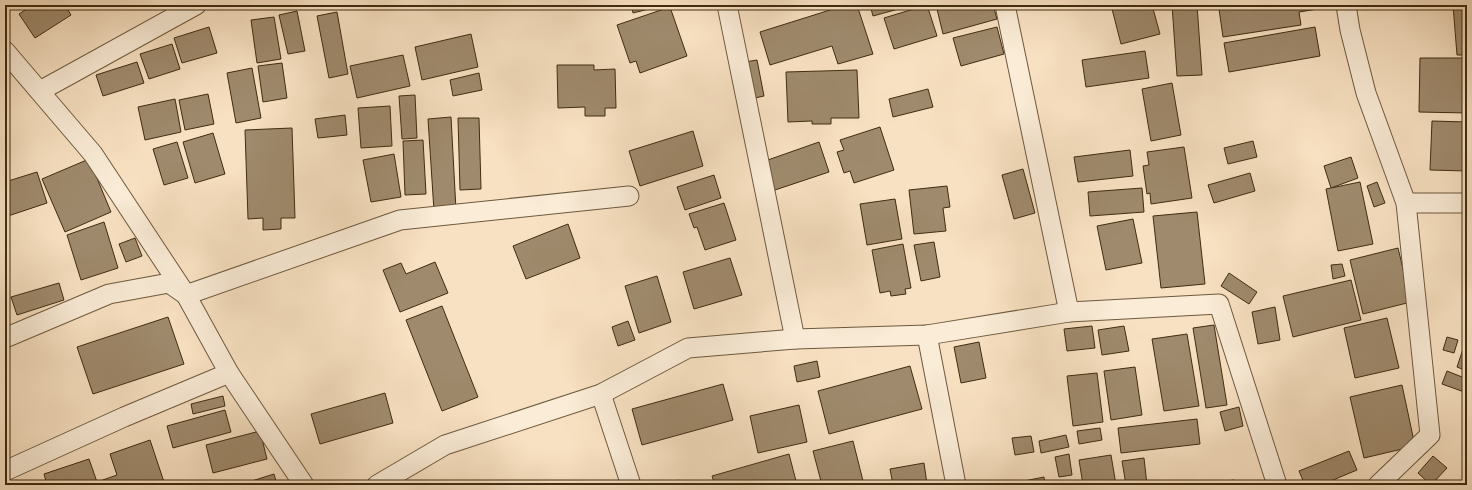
<svg xmlns="http://www.w3.org/2000/svg" width="1472" height="490" font-family="'IM FELL Double Pica',serif">
<style>
.building{fill:#9f8a6d;stroke:#3f2c11}
.lines{fill:none;stroke-linecap:round;stroke-linejoin:round}
.street-casing{stroke:#6d593d;stroke-width:21}
.street{stroke:#faecd7;stroke-width:19}
</style>
<rect width="100%" height="100%" fill="#f8e1c2"/>
<filter id="stains"><feTurbulence type="fractalNoise" baseFrequency=".005" numOctaves="4"/><feColorMatrix values="0 0 0 0 .2 0 0 0 0 .09 0 0 0 0 .02 0 0 0 .5 -.17"/></filter>
<radialGradient id="worn" r=".72"><stop offset=".6" stop-color="#630" stop-opacity="0"/><stop offset="1" stop-color="#630" stop-opacity=".3"/></radialGradient>
<!-- building -->
<g class="building">
<polygon points="33,5 65,5 71,15 35,38 19,14"/>
<polygon points="631,5 665,5 633,13"/>
<polygon points="846,5 857,5 873,54 838,64 832,46 770,65 760,32"/>
<polygon points="870,5 913,5 873,16"/>
<polygon points="927,5 937,36 894,49 884,18"/>
<polygon points="936,5 993,5 997,19 943,34"/>
<polygon points="1111,5 1152,5 1160,34 1121,44"/>
<polygon points="1172,5 1197,5 1202,75 1177,76"/>
<polygon points="1248,5 1324,5 1324,8 1299,12 1301,25 1223,37 1219,9"/>
<polygon points="1453,5 1467,5 1467,55 1457,55"/>
<polygon points="670,7 687,56 640,73 636,61 630,63 617,25"/>
<polygon points="297,11 305,51 288,54 279,15"/>
<polygon points="337,12 348,74 329,78 317,16"/>
<polygon points="274,17 281,59 257,63 251,20"/>
<polygon points="209,27 217,53 182,63 174,38"/>
<polygon points="997,27 1004,54 961,66 953,38"/>
<polygon points="1315,27 1320,56 1229,72 1224,43"/>
<polygon points="471,34 478,67 422,80 415,47"/>
<polygon points="172,44 180,69 149,79 140,54"/>
<polygon points="1145,51 1149,78 1086,87 1082,60"/>
<polygon points="403,55 410,86 357,98 350,66"/>
<polygon points="1420,58 1467,58 1467,113 1419,112"/>
<polygon points="757,60 764,96 746,100 739,63"/>
<polygon points="137,62 144,83 103,96 96,75"/>
<polygon points="282,63 287,98 263,102 258,66"/>
<polygon points="557,65 594,65 594,70 615,69 616,108 605,108 605,116 585,116 585,107 558,108"/>
<polygon points="252,68 261,118 236,123 227,73"/>
<polygon points="857,70 859,118 831,118 831,124 812,124 812,121 788,122 786,72"/>
<polygon points="479,73 482,90 453,96 450,80"/>
<polygon points="1172,83 1181,135 1151,141 1142,89"/>
<polygon points="928,89 933,107 893,117 889,99"/>
<polygon points="208,94 214,124 185,130 179,100"/>
<polygon points="415,95 417,138 402,139 399,96"/>
<polygon points="175,99 181,132 145,140 138,107"/>
<polygon points="390,106 392,146 361,148 358,108"/>
<polygon points="345,115 347,135 318,138 315,119"/>
<polygon points="451,117 456,210 434,211 428,119"/>
<polygon points="458,118 479,118 481,189 460,190"/>
<polygon points="1432,121 1467,122 1467,171 1430,170"/>
<polygon points="880,127 894,170 854,183 850,171 844,173 837,152 844,150 840,140"/>
<polygon points="292,128 295,218 281,218 281,229 263,230 263,218 248,219 245,130"/>
<polygon points="693,131 703,166 640,186 629,151"/>
<polygon points="213,133 225,174 195,183 183,142"/>
<polygon points="423,140 426,194 405,195 403,141"/>
<polygon points="1253,141 1257,157 1228,164 1224,148"/>
<polygon points="177,142 188,178 164,185 153,149"/>
<polygon points="819,142 829,172 775,190 765,161"/>
<polygon points="1184,147 1192,198 1151,204 1150,193 1147,194 1143,166 1149,165 1147,152"/>
<polygon points="1130,150 1133,176 1078,182 1074,157"/>
<polygon points="394,154 401,197 371,202 363,160"/>
<polygon points="1351,157 1358,178 1331,188 1324,166"/>
<polygon points="89,159 111,212 65,232 42,179"/>
<polygon points="1023,169 1035,213 1014,219 1002,175"/>
<polygon points="37,172 47,203 5,217 5,182"/>
<polygon points="1250,173 1255,191 1214,203 1208,185"/>
<polygon points="714,175 721,198 685,210 677,187"/>
<polygon points="1360,182 1373,244 1338,251 1326,189"/>
<polygon points="1377,182 1385,203 1374,207 1367,186"/>
<polygon points="947,186 950,207 943,208 946,231 914,234 909,190"/>
<polygon points="1142,188 1144,212 1090,216 1088,192"/>
<polygon points="895,199 902,239 867,245 860,204"/>
<polygon points="724,203 736,240 705,250 697,227 694,228 689,214"/>
<polygon points="1197,212 1205,284 1161,288 1153,216"/>
<polygon points="1133,219 1142,263 1106,270 1097,226"/>
<polygon points="104,222 118,268 81,280 67,235"/>
<polygon points="568,224 580,258 526,279 513,246"/>
<polygon points="135,238 142,256 126,262 119,244"/>
<polygon points="934,242 940,277 921,281 914,245"/>
<polygon points="903,244 911,288 905,289 906,294 891,296 890,291 880,293 872,250"/>
<polygon points="1398,248 1411,302 1363,314 1350,260"/>
<polygon points="730,258 742,295 694,309 683,272"/>
<polygon points="435,262 448,293 400,312 383,270 401,263 406,274"/>
<polygon points="1342,264 1345,276 1333,279 1331,265"/>
<polygon points="1229,273 1257,292 1249,304 1221,286"/>
<polygon points="657,276 671,322 639,333 625,286"/>
<polygon points="1351,280 1361,320 1293,337 1283,296"/>
<polygon points="59,283 64,300 17,315 11,297"/>
<polygon points="442,306 478,397 442,411 406,320"/>
<polygon points="1275,307 1280,340 1258,344 1252,312"/>
<polygon points="168,317 184,364 93,394 77,347"/>
<polygon points="1387,318 1399,368 1355,378 1344,328"/>
<polygon points="628,321 635,340 618,346 612,327"/>
<polygon points="1214,325 1227,405 1206,408 1193,328"/>
<polygon points="1092,326 1095,348 1067,351 1064,329"/>
<polygon points="1124,326 1129,351 1102,355 1098,330"/>
<polygon points="1187,334 1199,406 1164,411 1152,339"/>
<polygon points="1447,337 1458,340 1454,353 1443,350"/>
<polygon points="1467,337 1467,371 1457,367"/>
<polygon points="979,342 986,378 961,383 954,347"/>
<polygon points="817,361 820,377 797,382 794,366"/>
<polygon points="910,366 922,409 829,434 818,391"/>
<polygon points="1135,367 1142,415 1111,420 1104,371"/>
<polygon points="1447,371 1467,379 1467,393 1442,384"/>
<polygon points="1097,373 1103,422 1073,426 1067,376"/>
<polygon points="723,384 733,420 642,445 632,409"/>
<polygon points="1402,385 1415,446 1364,458 1350,397"/>
<polygon points="385,393 393,423 320,444 311,414"/>
<polygon points="223,396 225,406 193,414 191,404"/>
<polygon points="799,405 807,442 758,453 750,416"/>
<polygon points="1239,407 1243,426 1225,431 1220,412"/>
<polygon points="225,410 231,432 173,448 167,426"/>
<polygon points="1197,419 1200,444 1121,453 1118,428"/>
<polygon points="1100,428 1102,440 1079,444 1077,431"/>
<polygon points="260,431 267,459 213,473 206,445"/>
<polygon points="1066,435 1069,447 1041,453 1039,441"/>
<polygon points="1031,436 1034,452 1015,455 1012,438"/>
<polygon points="150,440 165,485 47,485 44,474 89,459 97,482 117,475 110,454"/>
<polygon points="853,441 864,485 822,485 813,451"/>
<polygon points="1349,451 1357,470 1321,485 1305,485 1299,471"/>
<polygon points="789,454 796,481 781,485 715,485 712,476"/>
<polygon points="1069,454 1072,475 1059,477 1055,457"/>
<polygon points="1111,455 1116,485 1083,485 1079,460"/>
<polygon points="1433,456 1447,468 1431,485 1418,473"/>
<polygon points="1144,458 1147,485 1126,485 1122,461"/>
<polygon points="924,463 927,484 893,485 890,469"/>
<polygon points="274,474 277,485 239,485"/>
<polygon points="1044,477 1045,485 1025,485 1024,481"/>
<polygon points="679,480 681,485 662,485"/>
<polygon points="1234,480 1234,485 1197,485"/>
<rect x="999" y="481" width="18" height="4"/>
<polygon points="804,482 805,485 792,485"/>
</g>
<g class="lines">
<defs>
<g id="street">
<polyline points="727,5 795,339"/>
<polyline points="1005,5 1069,312"/>
<polyline points="1346,5 1350,30 1366,93 1406,203 1430,435 1378,485"/>
<polyline points="5,51 93,154 186,295 229,373 304,485"/>
<polyline points="40,91 196,5"/>
<polyline points="1406,203 1467,203"/>
<polyline points="927,335 956,485"/>
<polyline points="5,338 109,294 169,283 186,295 400,220 629,196"/>
<polyline points="601,394 631,485"/>
<polyline points="5,471 124,417 229,373"/>
<polyline points="377,485 445,445 601,394 688,348 795,339 927,335 1069,312 1219,304 1277,485"/>
</g>
</defs>
<!-- street casing -->
<use href="#street" class="street-casing"/>
<!-- street -->
<use href="#street" class="street"/>
</g>
<!-- margin -->
<rect width="1472" height="490" fill="none" stroke="#f8e1c2" stroke-width="20"/>
<rect x="6" y="6" width="1460" height="478" fill="none" stroke="#3f2c11" stroke-width="2"/>
<rect x="10" y="10" width="1452" height="470" fill="none" stroke="#3f2c11"/>
<rect width="100%" height="100%" filter="url(#stains)"/>
<rect width="100%" height="100%" fill="url(#worn)"/>
</svg>
